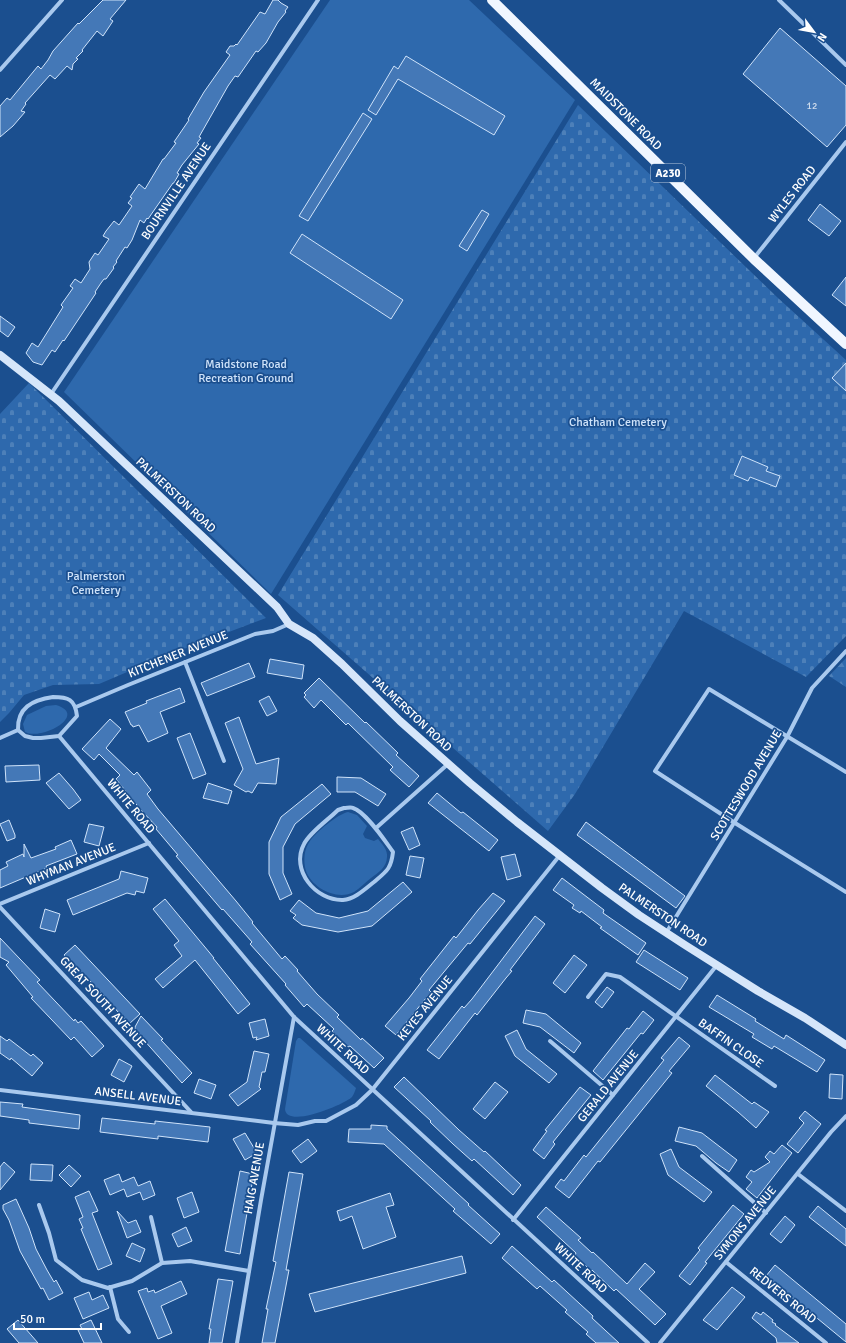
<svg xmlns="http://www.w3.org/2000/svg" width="846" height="1343" font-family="Signika,sans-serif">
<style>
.green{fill:#2e69ad}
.forest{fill:url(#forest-firs)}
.cemetery{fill:url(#cemetery-stones)}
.building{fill:#4478b7;stroke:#cfe3fa}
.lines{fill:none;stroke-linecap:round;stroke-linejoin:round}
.street{stroke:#a9c9ee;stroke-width:4}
.secondary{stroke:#d6e6fa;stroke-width:8}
.primary{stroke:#f0f6ff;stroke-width:10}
.labels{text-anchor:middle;stroke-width:3.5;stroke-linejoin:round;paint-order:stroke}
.number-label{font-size:10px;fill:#d0dded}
.shield{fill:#1b4f8f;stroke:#bbcadd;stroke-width:1}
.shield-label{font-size:11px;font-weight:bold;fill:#fff}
.street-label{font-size:12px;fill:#fff;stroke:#1b4f8f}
.park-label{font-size:12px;fill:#cfe3fa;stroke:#1b4f8f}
</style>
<defs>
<pattern id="forest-firs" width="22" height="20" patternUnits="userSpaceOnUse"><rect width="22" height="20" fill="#2e69ad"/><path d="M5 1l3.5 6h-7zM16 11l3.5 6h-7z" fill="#4d80b9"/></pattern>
<pattern id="cemetery-stones" width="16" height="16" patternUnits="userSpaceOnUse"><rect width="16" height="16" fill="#2e69ad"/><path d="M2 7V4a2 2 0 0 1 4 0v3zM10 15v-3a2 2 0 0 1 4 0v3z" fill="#4d80b9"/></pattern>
</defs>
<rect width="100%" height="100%" fill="#1b4f8f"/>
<!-- green -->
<g class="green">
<polygon points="330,0 469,0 575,100 271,594 64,392"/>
<path d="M56,705c33,10 -15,36 -31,27l-2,-8 4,-9 19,-9z"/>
<path d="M348,812l9,3 10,11 -4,8 2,4 9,3 4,-2c4,5 10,11 9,18 0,10 -9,16 -16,21 -5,4 -11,10 -17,14 -17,9 -42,-4 -48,-21 -3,-10 -2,-22 4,-30 6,-9 28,-27 38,-29z"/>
<path d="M298,1038h2l56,50c-1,3 -2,6 -4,9 -9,8 -66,32 -67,12l11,-68z"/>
</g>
<!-- forest -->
<polygon class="forest" points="846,658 846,687 829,676"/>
<!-- cemetery -->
<g class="cemetery">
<polygon points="578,105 778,298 846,360 846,636 806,677 684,611 575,794 548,831 278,595"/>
<polygon points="29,383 266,618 160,658 99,684 53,685 24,695 9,713 0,722 0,414"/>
</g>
<!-- building -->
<g class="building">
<polygon points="103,0 126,0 110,19 113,21 103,36 97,31 82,50 83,51 76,58 78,59 73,64 72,70 67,66 55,79 50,75 25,103 26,104 21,111 25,112 13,126 0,137 0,106 7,98 10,100 38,66 41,69 48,60 53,51 78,23 79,24"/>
<polygon points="273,0 278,0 281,3 288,7 285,11 286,12 278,22 266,43 258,52 256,51 238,77 235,76 228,86 199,137 201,138 197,143 199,144 182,165 177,173 179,174 174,183 173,183 148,219 147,218 144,223 140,220 132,240 127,248 125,247 116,261 117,262 113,267 114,268 106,279 104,279 101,283 95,292 96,293 64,341 63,340 55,352 52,350 42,365 33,362 26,353 32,343 38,347 63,307 61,305 73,288 70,286 75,279 81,283 90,269 89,262 95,253 98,255 109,239 103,236 106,231 114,221 119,225 132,206 128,203 132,198 130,197 139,184 145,189 163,159 164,159 176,143 174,142 189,120 188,119 204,92 230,55 226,52 230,46 234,46 236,44 237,45 260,12 265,14"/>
<polygon points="780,28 846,86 846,125 827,147 743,74"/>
<polygon points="406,56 505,116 494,135 398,79 376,115 368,110 394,66 398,69"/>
<polygon points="363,113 372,119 308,221 299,216"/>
<polygon points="820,204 841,221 829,236 808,220"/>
<polygon points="482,210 489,214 467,251 459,246"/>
<polygon points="302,234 403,300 391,319 290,253"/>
<polygon points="846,277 846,306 832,295"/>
<polygon points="0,316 15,327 8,337 0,331"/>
<polygon points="846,363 846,391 832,378"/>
<polygon points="742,456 768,467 766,471 780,476 776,487 750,477 748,481 734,475"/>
<polygon points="270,659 304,665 302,679 267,673"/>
<polygon points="249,663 255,677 207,696 201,683"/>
<polygon points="319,678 365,723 366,722 398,753 396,755 419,776 409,787 390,770 393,767 348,723 346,725 321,700 314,708 304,697 306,695 304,693"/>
<polygon points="180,688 185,702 160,712 168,733 148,742 139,725 133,727 132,725 131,725 125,712 147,703 146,701"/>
<polygon points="269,696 277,711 267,716 259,701"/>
<polygon points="239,717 256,764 279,758 276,784 258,783 252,793 248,791 246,792 234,785 243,769 225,723"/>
<polygon points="110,719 121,729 106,748 134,775 137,772 151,790 147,794 158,809 236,901 253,922 252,923 282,959 285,956 298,970 297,971 317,994 339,1015 337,1017 361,1040 362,1038 384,1058 374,1068 350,1046 348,1047 332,1031 334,1029 307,1004 304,1007 285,985 286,984 250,944 252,942 223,909 222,910 176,856 178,855 156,829 157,827 140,809 116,779 120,775 99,754 94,760 82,749"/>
<polygon points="190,733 206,774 193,779 177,738"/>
<polygon points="39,765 40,780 6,782 5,766"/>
<polygon points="59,773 73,789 81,800 69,809 46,783"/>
<polygon points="337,777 361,778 386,794 378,806 355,792 337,792"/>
<polygon points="208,783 232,791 228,804 203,798"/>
<polygon points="322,784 331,794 295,824 283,847 283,873 292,894 280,900 269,874 269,842 281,817"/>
<polygon points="437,793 461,813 463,812 498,840 489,851 428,803"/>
<polygon points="9,820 15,835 15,838 7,841 0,824"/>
<polygon points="586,822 685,896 676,908 577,835"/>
<polygon points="89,824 104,827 99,846 84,842"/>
<polygon points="413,827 420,845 409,850 401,832"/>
<polygon points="71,840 77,854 46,866 47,868 0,888 0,870 8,866 6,862 23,854 24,857 24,844 31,858 56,849 55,847"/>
<polygon points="515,854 521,876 507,880 501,857"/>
<polygon points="410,856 424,858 420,878 406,875"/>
<polygon points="121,871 148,878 144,893 136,891 135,895 127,893 73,915 67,900 119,879"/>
<polygon points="562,878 604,910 603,913 646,943 638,955 600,928 602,927 581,911 580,913 572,908 574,905 553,890"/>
<polygon points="403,882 412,892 372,926 338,932 302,925 293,918 296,915 290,911 299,900 316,913 339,918 368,911"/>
<polygon points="493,893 505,901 470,944 468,943 429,990 431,992 396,1035 385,1026 409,998 422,981 420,979 454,936 456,938 478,910"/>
<polygon points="165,899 214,958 213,958 250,1004 238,1014 195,960 163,988 155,979 182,956 174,945 179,941 153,909"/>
<polygon points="45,909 60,914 55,932 40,928"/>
<polygon points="535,916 545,924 510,970 512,971 506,978 477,1015 475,1013 439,1059 427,1050 462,1006 464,1008 472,999"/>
<polygon points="0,938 40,980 37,982 74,1021 75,1019 78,1023 81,1021 104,1046 92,1057 74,1037 71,1040 31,998 33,997 6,965 9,962 0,957"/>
<polygon points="75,945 140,1014 129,1024 89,980 87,981 64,955"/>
<polygon points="644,950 688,978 680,990 636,962"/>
<polygon points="574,955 587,965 565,993 553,983"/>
<polygon points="607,987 614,992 602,1008 595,1002"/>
<polygon points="717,995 756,1019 755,1021 784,1039 786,1035 825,1060 817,1072 774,1046 772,1049 752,1037 754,1034 709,1007"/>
<polygon points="526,1010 546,1014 581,1043 574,1053 540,1027 523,1023"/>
<polygon points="643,1011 654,1020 643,1034 641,1033 603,1080 593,1071 627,1028 629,1029"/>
<polygon points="141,1016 163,1039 161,1040 192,1073 182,1083 135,1030 135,1027"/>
<polygon points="265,1019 269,1036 256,1040 257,1037 253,1038 249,1023"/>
<polygon points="517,1030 526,1049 557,1074 549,1083 515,1056 505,1036"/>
<polygon points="0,1036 7,1041 9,1039 31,1056 33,1054 43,1063 32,1076 11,1058 10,1060 0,1053"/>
<polygon points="679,1037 690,1046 669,1071 672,1073 600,1162 598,1161 569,1198 555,1187 561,1179 564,1181 584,1155 586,1157 664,1060 661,1058"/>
<polygon points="254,1051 269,1054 265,1072 262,1072 259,1087 261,1089 238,1106 229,1095 247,1082"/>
<polygon points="119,1059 132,1066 124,1082 111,1075"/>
<polygon points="830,1074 843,1075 842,1099 829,1098"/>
<polygon points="715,1075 752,1104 754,1102 769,1112 756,1128 738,1112 706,1086"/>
<polygon points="404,1077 459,1130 484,1152 485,1151 521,1185 513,1195 474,1159 472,1161 453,1144 430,1122 431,1121 394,1087"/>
<polygon points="199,1079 216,1085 211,1099 194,1093"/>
<polygon points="495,1082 508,1092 485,1119 473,1109"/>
<polygon points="580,1087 591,1095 553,1142 555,1144 544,1159 533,1150 547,1131 545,1130"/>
<polygon points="0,1102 23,1104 22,1107 80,1115 79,1129 29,1123 29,1120 0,1116"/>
<polygon points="805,1111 821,1124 798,1153 787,1144 804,1123 799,1118"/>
<polygon points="102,1118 155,1124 155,1121 210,1127 208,1142 158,1136 158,1139 100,1132"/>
<polygon points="371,1125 387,1126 387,1129 469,1204 468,1205 500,1234 491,1244 453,1211 455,1209 384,1144 348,1142 349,1129 371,1129"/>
<polygon points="679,1127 702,1133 737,1160 729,1172 716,1163 696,1146 675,1141"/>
<polygon points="245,1133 257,1153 245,1160 233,1139"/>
<polygon points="308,1139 317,1151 301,1163 292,1151"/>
<polygon points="782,1145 792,1153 757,1198 746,1189 752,1182 746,1177 751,1170 754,1172 770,1162 765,1157 770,1151 774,1154"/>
<polygon points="671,1149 679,1167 712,1192 704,1202 668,1175 660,1154"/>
<polygon points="4,1162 15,1172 0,1190 0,1167"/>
<polygon points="31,1164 53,1165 52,1181 30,1180"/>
<polygon points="69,1165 81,1176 71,1187 59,1175"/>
<polygon points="240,1171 253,1174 253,1178 240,1254 225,1251"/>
<polygon points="289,1172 303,1174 286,1270 289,1270 275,1343 262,1343 268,1309 266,1309 276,1262 273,1261"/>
<polygon points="119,1174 122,1182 134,1177 138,1186 150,1181 155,1195 143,1200 140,1192 127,1197 124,1189 110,1195 104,1180"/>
<polygon points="89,1191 98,1211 92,1213 112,1264 98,1270 81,1229 83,1228 79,1219 83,1217 75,1197"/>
<polygon points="192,1192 199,1212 184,1218 177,1198"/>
<polygon points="390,1193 394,1205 386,1207 396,1237 363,1249 352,1216 340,1221 337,1211"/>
<polygon points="16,1199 29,1228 36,1249 47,1270 54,1282 56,1280 63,1293 49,1300 43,1288 41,1289 20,1251 9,1220 3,1209 3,1205"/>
<polygon points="733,1205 744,1214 705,1262 707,1263 690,1285 679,1276 700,1250 698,1248"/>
<polygon points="818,1206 846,1229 846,1246 809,1217"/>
<polygon points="546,1207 581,1238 578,1240 592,1253 593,1252 627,1284 645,1263 655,1272 639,1289 666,1314 655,1325 616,1289 614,1291 592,1270 591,1271 575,1255 576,1253 537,1217"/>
<polygon points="117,1211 128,1223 136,1220 141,1232 127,1238"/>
<polygon points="785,1216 795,1225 781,1243 770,1234"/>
<polygon points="186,1227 192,1241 178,1247 172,1234"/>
<polygon points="132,1243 145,1249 140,1262 126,1256"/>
<polygon points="512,1246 552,1282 554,1280 593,1316 592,1318 619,1343 596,1343 586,1334 588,1332 565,1312 567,1310 540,1286 537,1289 502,1258"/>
<polygon points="462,1256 466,1273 315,1312 309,1294"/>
<polygon points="775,1265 846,1324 846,1342 766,1276"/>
<polygon points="218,1279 233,1281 222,1343 209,1343 211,1329 209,1329"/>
<polygon points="181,1281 187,1294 161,1306 172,1333 158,1339 138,1291 147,1288 148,1292 154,1290 155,1293"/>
<polygon points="732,1287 745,1297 717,1330 703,1320"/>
<polygon points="89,1292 92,1300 103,1295 109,1308 83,1319 74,1298"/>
<polygon points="756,1312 761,1315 763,1312 773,1320 772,1322 776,1324 775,1325 799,1343 777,1343 776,1338 752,1318"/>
<polygon points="18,1320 38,1343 19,1343 7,1329"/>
<polygon points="91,1320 102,1343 84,1343 78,1330 82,1329 80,1325"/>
</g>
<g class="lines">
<!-- street -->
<g class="street">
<polyline points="779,0 846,65"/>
<polyline points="0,70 62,0"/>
<polyline points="754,258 846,142"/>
<polyline points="51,394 318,0"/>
<polyline points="185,662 224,761"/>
<path d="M53,697c15,0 22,2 24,19l-18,20 -18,2h-8l-8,-2 -7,-6c-1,-22 14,-30 35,-33z"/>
<polyline points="76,707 128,685 255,634 273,631 289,624"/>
<polyline points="59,736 294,1017 648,1343"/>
<polyline points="0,738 18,730"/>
<polyline points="846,772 709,689 655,771 735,823 846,892"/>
<path d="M344,808c3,0 7,-1 9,0 13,4 32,33 40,44 -2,17 -6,19 -19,30 -9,7 -19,17 -31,18 -27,1 -53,-30 -39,-56 6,-12 24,-24 34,-34z"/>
<polyline points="376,828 448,764"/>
<polyline points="0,904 149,843"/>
<polyline points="0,907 191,1112"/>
<polyline points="666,933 787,737 812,688 846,651"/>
<polyline points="588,997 606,974 620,977 775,1086"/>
<polyline points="550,1041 613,1095"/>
<polyline points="0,1090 274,1123 298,1125 315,1121 326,1121 356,1105 372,1090 560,855"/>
<polyline points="702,1156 766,1213"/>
<polyline points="798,1174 846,1211"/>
<polyline points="39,1205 49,1233 56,1260 82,1280 108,1288 132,1281 162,1263 190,1261 249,1271"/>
<polyline points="151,1217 162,1263"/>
<polyline points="513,1220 717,965"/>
<polyline points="726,1262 826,1343"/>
<polyline points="110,1287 118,1319 129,1332"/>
<polyline points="237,1343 261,1200 294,1017"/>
<polyline points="660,1343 831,1132 846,1116"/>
</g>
<!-- secondary -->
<polyline class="secondary" points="0,355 59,401 277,607 289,624 313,638 342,664 400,721 470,783 517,822 602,888 639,915 685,945 758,991 805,1018 846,1045"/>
<!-- primary -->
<polyline class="primary" points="492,0 754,259 846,344"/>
</g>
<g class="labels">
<!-- number labels -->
<g class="number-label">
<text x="812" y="109">12</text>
</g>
<!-- shield labels -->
<rect class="shield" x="651" y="164" width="34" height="18" rx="3"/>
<g class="shield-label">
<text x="668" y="177">A230</text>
</g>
<!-- street labels -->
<g class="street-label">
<text transform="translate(626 114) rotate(45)" y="4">MAIDSTONE ROAD</text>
<text transform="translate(176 191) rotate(-56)" y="4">BOURNVILLE AVENUE</text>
<text transform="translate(792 194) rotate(-52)" y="4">WYLES ROAD</text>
<text transform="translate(176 495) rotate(43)" y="4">PALMERSTON ROAD</text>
<text transform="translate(178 654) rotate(-22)" y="4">KITCHENER AVENUE</text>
<text transform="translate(412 714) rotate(43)" y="4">PALMERSTON ROAD</text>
<text transform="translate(746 785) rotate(-59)" y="4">SCOTTESWOOD AVENUE</text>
<text transform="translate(131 806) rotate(50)" y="4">WHITE ROAD</text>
<text transform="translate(71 864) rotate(-22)" y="4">WHYMAN AVENUE</text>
<text transform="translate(663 915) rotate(34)" y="4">PALMERSTON ROAD</text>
<text transform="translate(103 1002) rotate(47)" y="4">GREAT SOUTH AVENUE</text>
<text transform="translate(425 1008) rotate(-51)" y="4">KEYES AVENUE</text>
<text transform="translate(731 1043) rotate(35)" y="4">BAFFIN CLOSE</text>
<text transform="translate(343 1049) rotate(43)" y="4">WHITE ROAD</text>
<text transform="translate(608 1086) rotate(-51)" y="4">GERALD AVENUE</text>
<text transform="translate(138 1096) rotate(7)" y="4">ANSELL AVENUE</text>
<text transform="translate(254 1178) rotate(-80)" y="4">HAIG AVENUE</text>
<text transform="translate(745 1223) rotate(-51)" y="4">SYMONS AVENUE</text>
<text transform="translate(581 1268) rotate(43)" y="4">WHITE ROAD</text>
<text transform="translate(783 1295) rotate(39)" y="4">REDVERS ROAD</text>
</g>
<!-- park labels -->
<g class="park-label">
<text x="246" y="368">Maidstone Road<tspan x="246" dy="14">Recreation Ground</tspan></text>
<text x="618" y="426">Chatham Cemetery</text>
<text x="96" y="580">Palmerston<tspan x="96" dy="14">Cemetery</tspan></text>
</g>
</g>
<!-- north arrow -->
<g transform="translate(814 32) rotate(122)" stroke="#1b4f8f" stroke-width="3" paint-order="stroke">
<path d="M0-3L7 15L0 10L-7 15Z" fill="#ffffff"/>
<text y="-6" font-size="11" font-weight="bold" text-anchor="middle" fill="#ffffff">N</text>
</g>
<!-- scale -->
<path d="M14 1323v6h87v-6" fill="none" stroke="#ffffff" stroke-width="2"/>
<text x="20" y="1323" font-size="12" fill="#ffffff" stroke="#1b4f8f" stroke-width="3" paint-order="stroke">50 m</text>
</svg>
